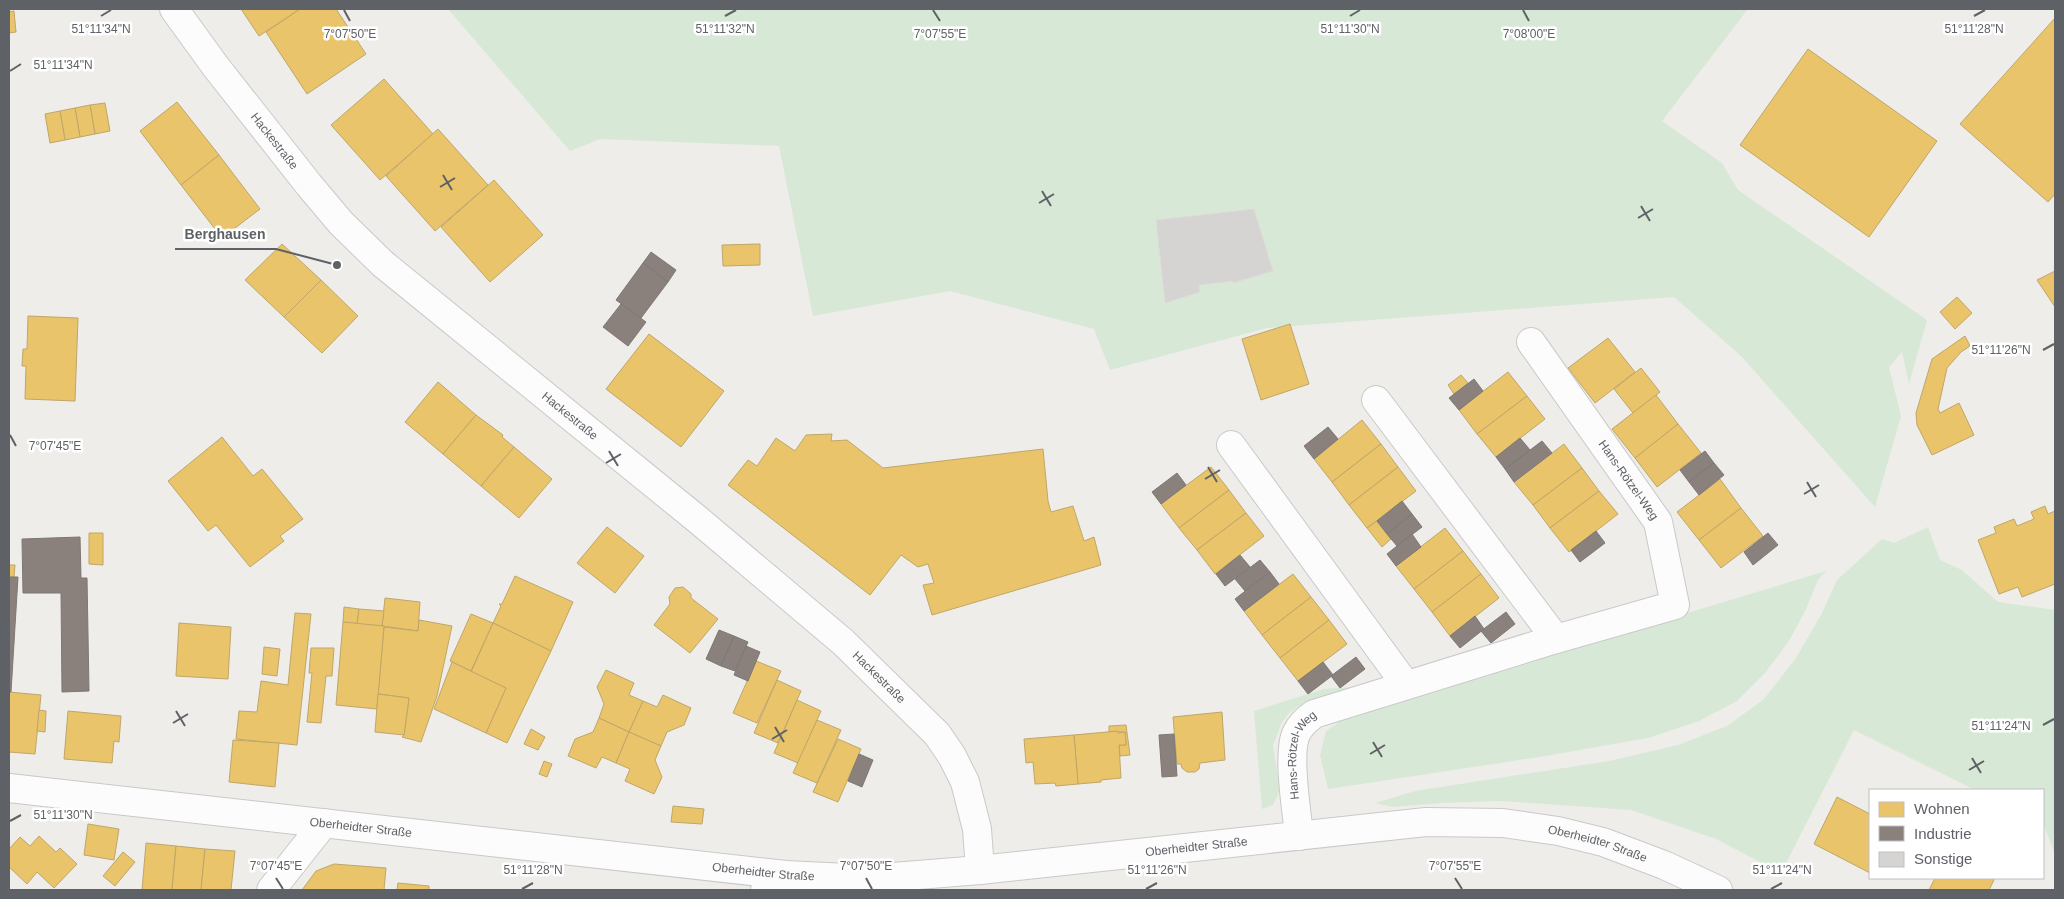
<svg xmlns="http://www.w3.org/2000/svg" width="2064" height="899" font-family="Helvetica,sans-serif">
<style>
.green{fill:#d7e9d6}
.homes{fill:#e9c46a;stroke:#bfa669}
.industry{fill:#8a817c;stroke:#7d7775}
.building{fill:#d5d4d2;stroke:#dddcd8}
.lines{fill:none;stroke-linecap:round;stroke-linejoin:round}
.minor-casing{stroke:#cac9ca;stroke-width:30}
.tertiary-casing{stroke:#cac9ca;stroke-width:30}
.minor{stroke:#fcfcfc;stroke-width:28}
.tertiary{stroke:#fcfcfc;stroke-width:28}
.ticks{fill:none;stroke:#5e6166;stroke-width:2}
.labels{text-anchor:middle;stroke-width:5;stroke-linejoin:round;paint-order:stroke}
.street-label{font-size:12px;fill:#5e6166;stroke:#fff}
.ticks-label{font-size:12px;text-anchor:middle;fill:#5e6166;stroke:#fff;stroke-width:5;stroke-linejoin:round;paint-order:stroke}
.leader{fill:none;stroke:#5e6166;stroke-width:2}
.callout-dot{fill:#5e6166;stroke:#fff;stroke-width:2}
.callout-label{font-size:14px;text-anchor:middle;font-weight:bold;fill:#5e6166;stroke:#fff;stroke-width:5;stroke-linejoin:round;paint-order:stroke}
</style>
<rect width="100%" height="100%" fill="#eeede9"/>
<!-- green -->
<g class="green">
<polygon points="448,9 1748,9 1662,121 1722,163 1738,190 1927,320 1909,384 1902,352 1889,367 1901,416 1875,507 1741,356 1674,297 1267,328 1110,370 1094,329 950,291 813,316 779,146 600,139 570,151"/>
<polygon points="1928,527 1940,560 1962,570 1998,602 2055,610 2055,854 2043,824 2043,790 1975,790 1854,730 1781,873 1716,839 1631,810 1501,801 1441,803 1393,807 1375,803 1415,791 1609,761 1678,745 1727,726 1764,699 1796,658 1822,613 1837,580 1882,539 1894,543"/>
<polygon points="1826,571 1818,580 1806,609 1789,641 1765,673 1737,701 1699,721 1648,738 1540,757 1328,789 1320,755 1326,731 1349,715"/>
<polygon points="1354,687 1310,700 1299,706 1289,713 1281,724 1273,746 1280,790 1273,805 1262,809 1254,711 1324,689"/>
</g>
<!-- homes -->
<g class="homes">
<polygon points="241,9 300,9 259,36"/>
<polygon points="300,9 336,9 366,54 307,94 266,32"/>
<polygon points="14,11 16,32 9,33 9,12"/>
<polygon points="2055,18 2055,194 2048,202 1960,124"/>
<polygon points="1808,49 1937,141 1869,237 1740,145"/>
<polygon points="384,79 433,134 380,180 331,125"/>
<polygon points="177,102 219,155 181,185 140,131"/>
<polygon points="105,103 110,131 95,134 90,105"/>
<polygon points="90,105 95,134 80,137 75,108"/>
<polygon points="75,108 80,137 65,140 60,111"/>
<polygon points="60,111 65,140 50,143 45,114"/>
<polygon points="438,129 488,185 435,231 386,176"/>
<polygon points="219,155 260,209 222,238 181,185"/>
<polygon points="494,180 543,235 490,282 441,227"/>
<polygon points="282,244 321,280 284,317 245,280"/>
<polygon points="760,244 760,265 723,266 722,245"/>
<polygon points="2055,271 2055,307 2037,280"/>
<polygon points="321,280 358,316 322,353 284,317"/>
<polygon points="1957,297 1972,313 1955,329 1940,312"/>
<polygon points="28,316 78,318 75,401 25,399 26,366 22,366 23,349 27,349"/>
<polygon points="1290,324 1309,384 1261,400 1242,339"/>
<polygon points="649,334 724,391 681,447 606,389"/>
<polygon points="1965,336 1970,346 1961,352 1947,368 1938,409 1940,413 1959,403 1974,435 1932,455 1917,425 1916,413 1932,359"/>
<polygon points="1608,338 1635,372 1595,403 1568,368"/>
<polygon points="1641,368 1660,392 1633,413 1614,389"/>
<polygon points="1508,372 1527,396 1477,434 1459,410"/>
<polygon points="1461,375 1468,383 1454,394 1448,385"/>
<polygon points="438,382 476,415 443,454 405,422"/>
<polygon points="1656,395 1678,424 1635,458 1612,429"/>
<polygon points="1527,396 1545,419 1496,457 1477,434"/>
<polygon points="476,415 503,435 502,437 514,447 481,486 443,454"/>
<polygon points="1362,420 1381,444 1332,482 1314,459"/>
<polygon points="1678,424 1701,453 1657,487 1635,458"/>
<polygon points="832,434 831,441 847,440 883,468 1043,449 1048,501 1051,512 1073,506 1084,541 1094,537 1101,565 932,615 923,585 934,583 928,564 918,567 901,555 870,595 728,485 748,460 757,466 776,438 795,451 806,435"/>
<polygon points="222,437 253,476 262,469 303,519 280,536 284,541 250,567 216,525 208,531 168,481"/>
<polygon points="1381,444 1398,467 1349,505 1332,482"/>
<polygon points="1564,444 1582,468 1533,505 1514,482"/>
<polygon points="514,447 552,479 519,518 481,486"/>
<polygon points="1211,467 1229,490 1179,528 1161,504"/>
<polygon points="1398,467 1416,491 1367,528 1349,505"/>
<polygon points="1582,468 1599,491 1550,528 1533,505"/>
<polygon points="1720,479 1741,508 1699,540 1677,512"/>
<polygon points="1229,490 1246,513 1197,550 1179,528"/>
<polygon points="1599,491 1618,514 1569,552 1550,528"/>
<polygon points="2045,506 2048,514 2055,511 2055,584 2022,597 2018,587 1999,594 1978,540 1996,533 1994,527 2014,519 2017,526 2034,519 2031,512"/>
<polygon points="1741,508 1763,536 1721,568 1699,540"/>
<polygon points="1246,513 1264,536 1215,574 1197,550"/>
<polygon points="1377,521 1391,539 1382,547 1367,528"/>
<polygon points="607,527 644,556 615,593 577,563"/>
<polygon points="1445,528 1463,551 1414,589 1396,566"/>
<polygon points="89,533 103,533 103,565 89,564"/>
<polygon points="1463,551 1481,574 1432,612 1414,589"/>
<polygon points="9,565 15,565 14,577 9,577"/>
<polygon points="1293,574 1311,597 1262,635 1244,611"/>
<polygon points="1481,574 1499,598 1450,636 1432,612"/>
<polygon points="515,576 573,602 551,651 493,623 501,606 499,604 502,604"/>
<polygon points="683,587 691,594 691,598 718,619 690,653 654,625 670,604 669,597 675,588"/>
<polygon points="1311,597 1329,620 1280,658 1262,635"/>
<polygon points="385,598 420,602 418,631 382,626"/>
<polygon points="344,607 359,609 357,624 343,622"/>
<polygon points="359,609 384,611 382,626 357,624"/>
<polygon points="295,613 311,614 297,745 236,739 239,711 257,712 261,681 288,685"/>
<polygon points="471,614 493,623 471,671 450,661"/>
<polygon points="419,620 452,626 437,696 421,742 402,737 404,735 409,698 378,694 384,627 418,631"/>
<polygon points="1329,620 1347,644 1298,681 1280,658"/>
<polygon points="343,622 384,626 377,709 336,705"/>
<polygon points="179,623 231,627 228,679 176,676"/>
<polygon points="493,623 551,651 507,743 486,733 506,688 471,672"/>
<polygon points="264,647 280,649 277,676 262,674"/>
<polygon points="311,648 334,648 332,676 326,676 321,723 307,722 312,673 309,673"/>
<polygon points="756,661 781,671 757,723 733,713"/>
<polygon points="452,662 506,688 486,733 434,709"/>
<polygon points="606,670 634,683 629,695 643,701 629,732 599,718 604,704 597,687"/>
<polygon points="777,680 801,691 778,743 754,733"/>
<polygon points="9,692 41,695 35,754 9,752"/>
<polygon points="378,694 409,698 404,735 375,732"/>
<polygon points="663,695 691,708 684,725 667,732 661,746 629,732 643,701 657,707"/>
<polygon points="797,700 821,711 798,763 774,753"/>
<polygon points="39,710 46,711 45,732 37,731"/>
<polygon points="68,711 121,716 119,742 114,741 112,763 64,759"/>
<polygon points="1222,712 1225,760 1200,763 1199,769 1195,772 1187,772 1182,768 1181,764 1177,764 1173,717"/>
<polygon points="599,718 629,732 616,763 602,757 596,768 568,756 575,739 593,732"/>
<polygon points="817,720 841,730 817,783 793,773"/>
<polygon points="1126,725 1130,755 1120,756 1119,745 1126,745 1125,732 1109,732 1109,726"/>
<polygon points="531,729 545,737 538,750 524,744"/>
<polygon points="1118,731 1118,733 1125,732 1126,745 1119,745 1121,778 1101,780 1101,782 1078,784 1074,735"/>
<polygon points="629,732 661,746 655,760 662,777 654,794 625,781 630,769 616,763"/>
<polygon points="1074,735 1078,784 1056,786 1055,783 1035,784 1033,762 1026,763 1024,739"/>
<polygon points="838,739 861,749 838,802 813,792"/>
<polygon points="233,740 279,743 275,787 229,782"/>
<polygon points="544,761 552,764 547,777 539,774"/>
<polygon points="1837,797 1870,814 1870,873 1814,844"/>
<polygon points="673,806 704,809 702,824 671,822"/>
<polygon points="88,824 119,829 114,860 84,855"/>
<polygon points="39,836 56,852 60,848 77,864 54,888 37,872 27,884 9,867 9,849 20,837 30,846"/>
<polygon points="146,843 176,846 172,890 142,890"/>
<polygon points="176,846 205,849 201,890 172,890"/>
<polygon points="205,849 235,851 231,890 201,890"/>
<polygon points="123,852 135,862 115,886 103,876"/>
<polygon points="334,864 386,868 384,890 302,890 316,871"/>
<polygon points="1935,878 1995,878 1989,890 1929,890"/>
<polygon points="398,883 429,886 429,890 397,890"/>
</g>
<!-- industry -->
<g class="industry">
<polygon points="651,252 676,270 668,282 643,263"/>
<polygon points="643,263 668,282 641,318 616,300"/>
<polygon points="621,304 646,322 628,346 603,327"/>
<polygon points="1474,379 1483,391 1459,410 1449,398"/>
<polygon points="1328,427 1338,439 1314,459 1304,446"/>
<polygon points="1520,438 1530,450 1505,469 1496,457"/>
<polygon points="1542,441 1552,453 1514,482 1505,469"/>
<polygon points="1705,451 1714,463 1689,482 1680,470"/>
<polygon points="1714,463 1724,475 1699,495 1689,482"/>
<polygon points="1177,473 1186,485 1161,504 1152,492"/>
<polygon points="1402,501 1412,514 1387,534 1377,521"/>
<polygon points="1412,514 1422,527 1397,546 1387,534"/>
<polygon points="1596,531 1605,543 1580,562 1571,550"/>
<polygon points="1768,533 1778,545 1753,565 1744,552"/>
<polygon points="1412,534 1421,547 1396,566 1387,554"/>
<polygon points="80,537 81,578 87,578 89,691 62,692 61,593 23,593 22,539"/>
<polygon points="1240,555 1250,567 1225,586 1216,574"/>
<polygon points="1260,560 1270,572 1245,591 1235,579"/>
<polygon points="1270,572 1279,584 1244,611 1235,599"/>
<polygon points="9,577 18,577 11,692 9,692"/>
<polygon points="1506,612 1515,624 1491,643 1481,631"/>
<polygon points="1475,616 1484,629 1460,648 1450,636"/>
<polygon points="719,630 734,636 721,666 706,659"/>
<polygon points="734,636 748,642 735,671 721,666"/>
<polygon points="746,646 760,652 748,681 734,675"/>
<polygon points="1356,657 1365,669 1340,688 1331,676"/>
<polygon points="1323,662 1333,675 1308,694 1298,681"/>
<polygon points="1174,734 1177,776 1162,777 1159,735"/>
<polygon points="859,754 873,760 862,787 848,781"/>
</g>
<!-- building -->
<polygon class="building" points="1254,209 1273,271 1233,283 1233,281 1199,285 1200,292 1165,303 1156,220"/>
<g class="lines">
<defs>
<g id="minor">
<path id="s1" d="M174,9l42,58 93,118 32,38 42,41 314,255 146,123 94,92 15,22 13,26 12,47 3,41"/>
<path id="s2" d="M1531,342l127,180 17,83 -119,34"/>
<polyline points="1231,445 1406,685"/>
<path id="s3" d="M1299,836c-2,-25 -12,-81 -3,-102 4,-9 10,-14 18,-20l242,-75 -180,-239"/>
<polyline points="271,890 324,823"/>
<polyline points="765,890 786,875"/>
</g>
<g id="tertiary">
<path id="s4" d="M9,788l777,87 82,4 112,-9 446,-48 77,1 55,8 45,11 61,23 54,25"/>
</g>
</defs>
<!-- minor casing -->
<use href="#minor" class="minor-casing"/>
<!-- tertiary casing -->
<use href="#tertiary" class="tertiary-casing"/>
<!-- minor -->
<use href="#minor" class="minor"/>
<!-- tertiary -->
<use href="#tertiary" class="tertiary"/>
</g>
<!-- ticks -->
<path class="ticks" d="M344,10l6,11M933,10l7,11M1523,10l6,11M101,16l10,-6M725,16l11,-6M1350,16l10,-6M1974,16l11,-6M10,71l11,-7M443,175l9,15M440,187l15,-9M1042,191l9,15M1039,203l15,-9M1641,206l9,15M1638,218l15,-9M2043,350l11,-6M10,435l6,11M609,451l9,15M606,463l15,-9M1208,467l9,15M1205,479l15,-9M1807,482l9,15M1804,494l15,-9M176,711l9,15M173,723l15,-9M2043,725l11,-6M775,727l9,15M772,739l15,-9M1373,742l9,15M1370,754l15,-9M1972,758l9,15M1969,770l15,-9M10,821l11,-6M276,878l7,11M866,878l6,11M1455,878l7,11M522,889l11,-6M1146,889l11,-6M1771,889l11,-6"/>
<g class="labels">
<!-- street labels -->
<g class="street-label">
<text dy="4" stroke="none"><textPath href="#s1" startOffset="166">Hackestraße</textPath></text>
<text dy="4" stroke="none"><textPath href="#s1" startOffset="571">Hackestraße</textPath></text>
<text dy="4" stroke="none"><textPath href="#s2" startOffset="169">Hans-Rötzel-Weg</textPath></text>
<text dy="4" stroke="none"><textPath href="#s1" startOffset="976">Hackestraße</textPath></text>
<text dy="4" stroke="none"><textPath href="#s3" startOffset="84">Hans-Rötzel-Weg</textPath></text>
<text dy="4" stroke="none"><textPath href="#s4" startOffset="354">Oberheidter Straße</textPath></text>
<text dy="4" stroke="none"><textPath href="#s4" startOffset="1599">Oberheidter Straße</textPath></text>
<text dy="4" stroke="none"><textPath href="#s4" startOffset="1194">Oberheidter Straße</textPath></text>
<text dy="4" stroke="none"><textPath href="#s4" startOffset="759">Oberheidter Straße</textPath></text>
</g>
</g>
<g class="ticks-label">
<text x="101" y="33">51°11'34"N</text>
<text x="725" y="33">51°11'32"N</text>
<text x="1350" y="33">51°11'30"N</text>
<text x="1974" y="33">51°11'28"N</text>
<text x="350" y="38">7°07'50"E</text>
<text x="940" y="38">7°07'55"E</text>
<text x="1529" y="38">7°08'00"E</text>
<text x="63" y="69">51°11'34"N</text>
<text x="2001" y="354">51°11'26"N</text>
<text x="55" y="450">7°07'45"E</text>
<text x="2001" y="730">51°11'24"N</text>
<text x="63" y="819">51°11'30"N</text>
<text x="276" y="870">7°07'45"E</text>
<text x="866" y="870">7°07'50"E</text>
<text x="1455" y="870">7°07'55"E</text>
<text x="533" y="874">51°11'28"N</text>
<text x="1157" y="874">51°11'26"N</text>
<text x="1782" y="874">51°11'24"N</text>
</g>
<!-- callouts -->
<path class="leader" d="M337 265L276 249H175"/>
<circle class="callout-dot" cx="337" cy="265" r="5"/>
<g class="callout-label">
<text x="225" y="239">Berghausen</text>
</g>
<!-- border -->
<rect width="2064" height="899" fill="none" stroke="#5e6166" stroke-width="20"/>
<!-- legend -->
<rect x="1869" y="789" width="175" height="90" fill="#ffffff" stroke="#bfc0c2"/>
<rect x="1879" y="802" width="25" height="15" fill="#e9c46a" stroke="#bfc0c2"/>
<text x="1914" y="814" font-size="15" fill="#5e6166">Wohnen</text>
<rect x="1879" y="826" width="25" height="15" fill="#8a817c" stroke="#bfc0c2"/>
<text x="1914" y="839" font-size="15" fill="#5e6166">Industrie</text>
<rect x="1879" y="852" width="25" height="15" fill="#d5d4d2" stroke="#bfc0c2"/>
<text x="1914" y="864" font-size="15" fill="#5e6166">Sonstige</text>
</svg>
